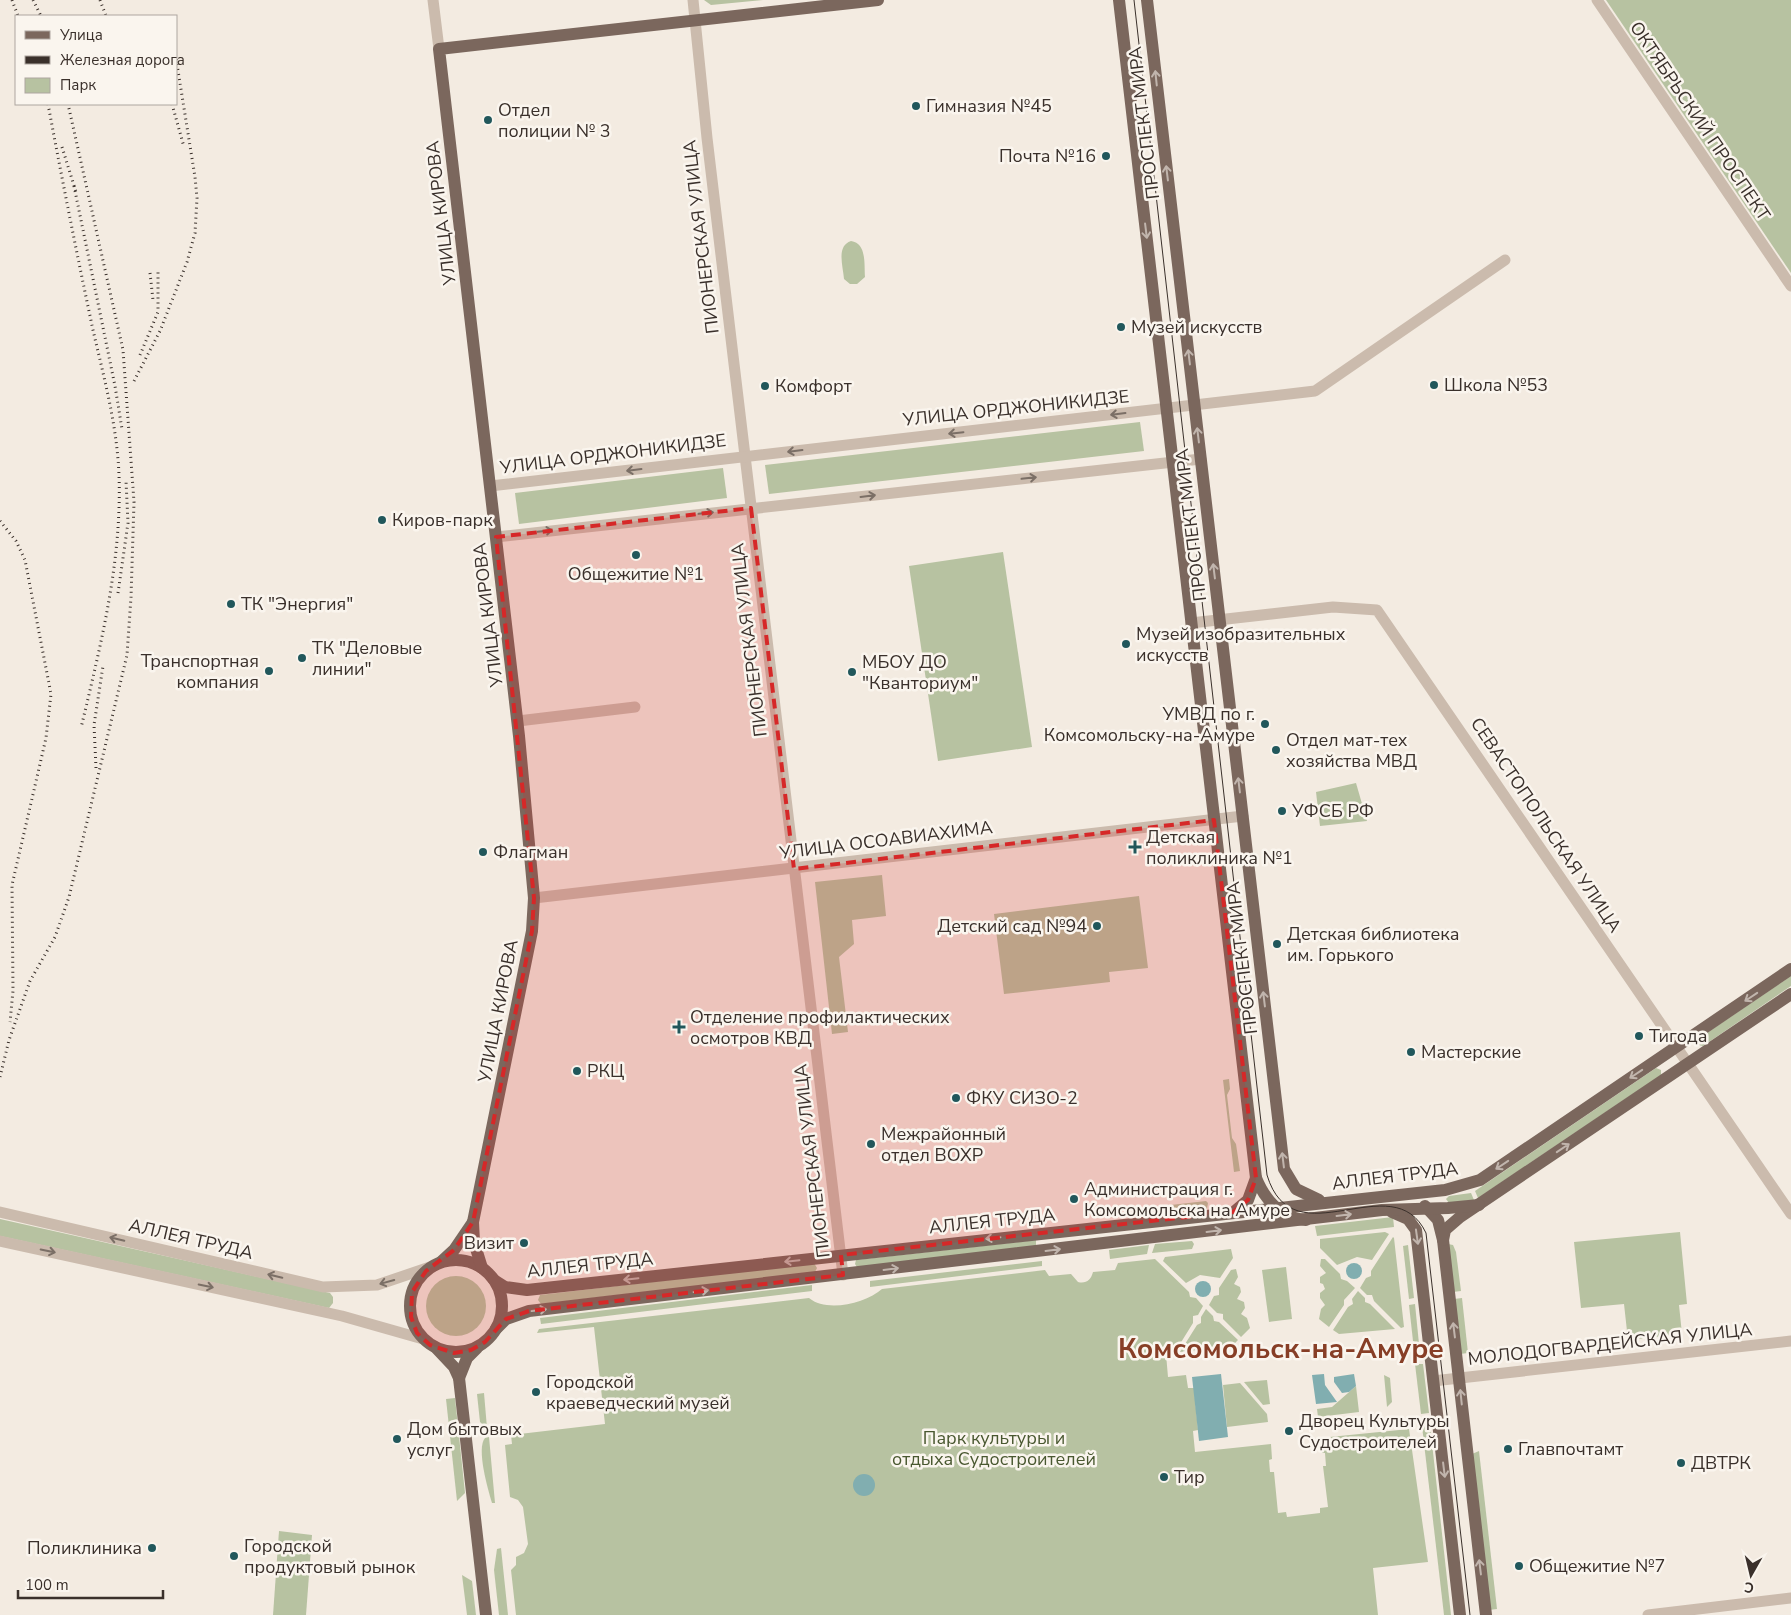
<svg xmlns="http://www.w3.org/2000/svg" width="1791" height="1615" font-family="'Nunito Sans',sans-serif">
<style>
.green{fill:#b7c2a1}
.water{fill:#81aeb0}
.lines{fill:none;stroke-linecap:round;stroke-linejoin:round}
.minor{stroke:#cbbbad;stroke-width:11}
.major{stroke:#7b675d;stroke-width:12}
.tram{stroke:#3a302b;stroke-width:1}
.rail{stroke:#3a302b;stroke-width:3;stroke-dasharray:1 4;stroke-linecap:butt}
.oneway{stroke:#c1b5ad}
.oneway2{stroke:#7b6f66}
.marked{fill:#d62828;fill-opacity:0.2;stroke:#d62828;stroke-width:4;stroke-dasharray:10 6;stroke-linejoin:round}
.poi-dot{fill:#21575b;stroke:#faf5ee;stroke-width:2}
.labels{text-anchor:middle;stroke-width:5;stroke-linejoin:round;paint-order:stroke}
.poi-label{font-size:18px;fill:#3a302b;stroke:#faf5ee;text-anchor:start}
.street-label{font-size:18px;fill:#3a302b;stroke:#faf5ee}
.park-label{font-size:18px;fill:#495830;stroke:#faf5ee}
.town-label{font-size:28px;font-weight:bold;fill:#873e26;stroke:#faf5ee}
</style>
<rect width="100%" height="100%" fill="#f3ebe1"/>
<!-- green -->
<g class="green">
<polygon points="704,0 763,0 711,5"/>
<polygon points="1606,0 1791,0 1791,273"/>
<path d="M851,241c16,2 13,24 14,36l-8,7h-7l-6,-5c-1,-13 -8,-33 7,-38z"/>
<polygon points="1140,422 1144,451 769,494 765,465"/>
<polygon points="723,468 727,498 519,524 515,493"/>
<polygon points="1003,552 1032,747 938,761 909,566"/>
<polygon points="1356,783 1367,821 1320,826 1316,792"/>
<polygon points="882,875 886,916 852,920 854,944 839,957 848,1032 832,1034 815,882"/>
<polygon points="1139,896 1148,968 1109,972 1110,982 1004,994 994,914"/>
<polygon points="1791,976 1791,986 1703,1046 1698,1045 1698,1039"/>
<polygon points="1656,1068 1661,1070 1661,1075 1478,1198 1475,1191"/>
<polygon points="1229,1079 1230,1089 1227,1095 1232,1138 1236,1144 1240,1171 1234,1172 1223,1080"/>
<polygon points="1471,1193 1474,1200 1449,1203 1446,1199 1449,1196"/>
<polygon points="1206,1201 1208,1203 1207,1209 1163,1214 1161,1211 1162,1206"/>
<polygon points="1393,1217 1394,1227 1317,1236 1315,1226"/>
<polygon points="0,1219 330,1293 333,1297 333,1303 329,1308 0,1236"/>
<polygon points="1385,1232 1389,1234 1372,1260 1357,1257 1337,1265 1320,1248 1320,1239"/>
<polygon points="1680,1232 1687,1304 1679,1305 1682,1334 1628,1340 1624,1304 1581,1308 1574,1242"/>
<polygon points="1393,1237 1394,1238 1404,1327 1401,1328 1374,1301 1372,1295 1367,1295 1360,1288 1366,1278 1371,1276 1371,1271"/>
<polygon points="1036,1240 1036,1246 857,1267 855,1264 856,1260"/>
<polygon points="1192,1241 1194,1244 1192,1249 1152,1253 1155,1244"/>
<polygon points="1448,1244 1453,1245 1456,1252 1461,1291 1453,1292"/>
<polygon points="1149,1245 1147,1254 1110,1259 1109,1250"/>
<polygon points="1408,1245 1414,1298 1409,1299 1403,1246"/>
<polygon points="1231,1249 1233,1258 1220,1278 1200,1275 1186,1283 1163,1261 1165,1257"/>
<path d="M1155,1259l34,33 1,5 6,1 7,8 -5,9 -5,1v7l-18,29 -9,2 2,23 18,-2 2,13h6l4,42 -5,1 2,21 76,-8 1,15 -3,1 1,12h4l4,41 8,-1 1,5 33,-4v-5l8,-1 -5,-41h3l-1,-13h-3l-2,-15 89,-9 19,133 -55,6 5,47h-862l-5,-45 5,-5v-8l8,-4 4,-9 -5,-37 -5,-7 -8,-3 -5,-52 7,-1 -1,-9 94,-11 -11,-97 -57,6 2,-4 270,-31c18,15 57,5 73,-9l163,-19 4,6 22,-2 7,8c8,2 13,-2 15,-10l22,-2 3,-7z"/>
<polygon points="1321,1259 1325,1259 1340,1274 1341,1279 1347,1281 1355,1288 1344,1300 1344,1305 1329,1327 1319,1319 1321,1309 1325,1305 1320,1298 1320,1293 1325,1289 1323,1284 1320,1283 1320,1277 1326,1273 1320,1266"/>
<polygon points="1042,1261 1042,1266 870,1287 870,1281"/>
<polygon points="814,1263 817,1268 815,1272 541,1304 538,1300 540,1295"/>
<polygon points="1286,1267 1292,1319 1269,1322 1262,1270"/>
<polygon points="1236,1269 1238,1277 1234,1284 1240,1287 1241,1292 1237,1299 1244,1302 1245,1308 1241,1314 1247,1318 1250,1328 1241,1337 1223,1319 1223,1314 1217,1313 1209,1305 1214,1296 1219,1295 1219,1288 1231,1270"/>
<circle cx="456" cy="1306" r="30"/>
<polygon points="812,1285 812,1291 541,1324 540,1318"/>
<polygon points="1358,1291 1365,1298 1365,1302 1370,1304 1395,1329 1339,1334 1333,1330 1348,1307 1353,1304 1352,1299"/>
<polygon points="1462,1298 1468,1353 1460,1354 1454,1299"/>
<polygon points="1415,1304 1419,1344 1413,1341 1409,1305"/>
<polygon points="1206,1309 1213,1316 1214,1321 1219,1322 1238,1340 1232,1346 1180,1352 1197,1325 1201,1323 1201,1317"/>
<polygon points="1415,1364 1423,1364 1429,1413 1421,1414"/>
<polygon points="1384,1375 1390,1378 1392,1402 1387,1407"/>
<polygon points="1267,1380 1270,1404 1263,1405 1244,1382"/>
<polygon points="1240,1383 1267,1414 1268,1422 1227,1427 1223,1385"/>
<polygon points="1356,1386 1359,1412 1318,1417 1317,1409 1332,1407"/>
<polygon points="484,1393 487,1428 480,1422 477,1394"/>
<polygon points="455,1398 465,1493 457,1501 446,1399"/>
<polygon points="1430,1425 1451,1615 1444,1615 1422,1426"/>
<path d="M489,1437l6,66h-3c-4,-13 -16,-55 -7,-65z"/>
<polygon points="1479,1451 1497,1609 1489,1610 1472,1454"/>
<polygon points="279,1531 312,1535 306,1615 273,1615"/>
<polygon points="501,1548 508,1615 499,1615 494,1570 497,1549"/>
<polygon points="462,1575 472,1581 476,1615 467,1615"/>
</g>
<!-- water -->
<g class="water">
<circle cx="1354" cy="1271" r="8"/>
<circle cx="1203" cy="1289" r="8"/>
<polygon points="1221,1374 1228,1437 1199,1441 1192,1377"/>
<polygon points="1324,1374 1325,1385 1337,1402 1316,1404 1312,1375"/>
<polygon points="1354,1374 1356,1386 1349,1392 1342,1393 1334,1382 1334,1377"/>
<circle cx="864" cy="1485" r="11"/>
</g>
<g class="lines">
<!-- minor -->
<g class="minor">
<polyline points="433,0 439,49"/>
<polyline points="693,0 707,138 843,1275"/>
<polyline points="1597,0 1791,286"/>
<polyline points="490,486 1315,391 1505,260"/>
<polyline points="496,537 1201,459"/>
<polyline points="1191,623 1333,607 1377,610 1791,1214"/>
<polyline points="518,721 635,707"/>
<polyline points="534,898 1243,816"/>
<polyline points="0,1212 323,1287 377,1285 433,1266"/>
<polyline points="0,1241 342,1316 423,1339"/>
<polyline points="1433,1381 1791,1341"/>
<polyline points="1648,1615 1791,1598"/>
</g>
<!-- major -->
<g class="major">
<path d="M1119,0l137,1178c9,22 25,40 50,42"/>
<polyline points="1147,0 1284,1169 1296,1189 1319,1200"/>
<polyline points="1425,1206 1438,1220 1443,1240 1486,1615"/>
<polyline points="1235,1211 1248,1200 1256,1178"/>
<polyline points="1392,1212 1408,1219 1416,1230 1460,1615"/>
<polyline points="1443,1240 1445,1230 1460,1217 1791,994"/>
<circle cx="456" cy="1306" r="46"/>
<polyline points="441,1262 454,1250 473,1222"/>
<polyline points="482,1268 474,1242 473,1222 532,931 534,898 519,736 439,49 878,0"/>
<polyline points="494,1280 505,1287 527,1290 1445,1190 1480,1180 1791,969"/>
<polyline points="496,1329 506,1319 529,1311 1382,1210 1448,1208 1479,1205"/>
<polyline points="437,1349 454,1367 459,1378 486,1615"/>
<polyline points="459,1378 467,1358 477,1348"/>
</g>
<!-- tram -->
<path class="tram" d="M1134,0l133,1175c26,87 126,-12 159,58l44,382"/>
<!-- rail -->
<g class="rail">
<polyline points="12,0 18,16"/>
<polyline points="33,0 41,16"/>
<polyline points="100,0 106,16"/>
<path d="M48,104c14,75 29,151 45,226 11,48 24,95 26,145 3,86 -18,169 -38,253"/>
<polyline points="172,104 184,147"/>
<polyline points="62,147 76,192"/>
<polyline points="74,186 115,386 122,429"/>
<polyline points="150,273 153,300"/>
<polyline points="140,355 158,312 158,271"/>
<polyline points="134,381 160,331 187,262 195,233 197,198 195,177 176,58"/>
<polyline points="0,521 16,541 25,560 51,694 46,738 12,885 13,991 10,1022"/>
<polyline points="118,593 128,523 126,481"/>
<polyline points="96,768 94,725 103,666"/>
<polyline points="0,1077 9,1040 30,981 55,937 69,897 127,655 131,597 134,502 123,350 68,104"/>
</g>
</g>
<!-- one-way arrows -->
<defs><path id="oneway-shaft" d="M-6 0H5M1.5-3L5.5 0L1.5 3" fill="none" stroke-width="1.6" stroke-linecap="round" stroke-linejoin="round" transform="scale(1.25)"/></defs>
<g class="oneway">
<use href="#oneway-shaft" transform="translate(1156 78) rotate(-96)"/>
<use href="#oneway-shaft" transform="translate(1167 173) rotate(-97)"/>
<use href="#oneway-shaft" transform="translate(1146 231) rotate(83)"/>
<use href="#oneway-shaft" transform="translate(1189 357) rotate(-97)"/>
<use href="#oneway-shaft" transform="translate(1198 435) rotate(-97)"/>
<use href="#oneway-shaft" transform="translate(1214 571) rotate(-97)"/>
<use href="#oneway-shaft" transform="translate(1239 785) rotate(-97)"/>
<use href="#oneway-shaft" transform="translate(1751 997) rotate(146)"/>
<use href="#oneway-shaft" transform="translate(1264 999) rotate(-97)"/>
<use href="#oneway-shaft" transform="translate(1636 1074) rotate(146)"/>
<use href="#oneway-shaft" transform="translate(1563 1148) rotate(-34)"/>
<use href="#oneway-shaft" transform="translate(1283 1160) rotate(-97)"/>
<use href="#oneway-shaft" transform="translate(1502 1165) rotate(146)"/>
<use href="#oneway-shaft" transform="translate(1344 1215) rotate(-7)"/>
<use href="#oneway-shaft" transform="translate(1214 1231) rotate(-7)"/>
<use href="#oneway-shaft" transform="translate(1417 1237) rotate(82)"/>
<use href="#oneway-shaft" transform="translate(993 1238) rotate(174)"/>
<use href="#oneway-shaft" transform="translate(1053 1250) rotate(-7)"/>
<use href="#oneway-shaft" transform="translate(792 1261) rotate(174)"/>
<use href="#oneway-shaft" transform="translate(891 1269) rotate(-7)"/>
<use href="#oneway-shaft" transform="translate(631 1279) rotate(174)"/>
<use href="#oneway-shaft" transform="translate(701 1291) rotate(-7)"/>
<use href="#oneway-shaft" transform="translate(539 1310) rotate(-7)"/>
<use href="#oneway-shaft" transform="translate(1454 1330) rotate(-97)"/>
<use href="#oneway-shaft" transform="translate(1461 1397) rotate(-96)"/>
<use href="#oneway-shaft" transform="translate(1444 1470) rotate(83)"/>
<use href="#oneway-shaft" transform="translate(1480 1567) rotate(-97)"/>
</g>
<g class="oneway2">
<use href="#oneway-shaft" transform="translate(1118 414) rotate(173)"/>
<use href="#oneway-shaft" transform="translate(956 433) rotate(174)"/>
<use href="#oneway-shaft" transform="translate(795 451) rotate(173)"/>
<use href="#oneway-shaft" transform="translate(634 470) rotate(173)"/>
<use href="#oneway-shaft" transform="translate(1029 478) rotate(-6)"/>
<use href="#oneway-shaft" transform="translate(868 496) rotate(-7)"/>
<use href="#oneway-shaft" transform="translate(706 513) rotate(-6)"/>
<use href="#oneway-shaft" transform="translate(545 531) rotate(-6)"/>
<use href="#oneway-shaft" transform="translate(117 1239) rotate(-167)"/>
<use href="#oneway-shaft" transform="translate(48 1251) rotate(12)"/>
<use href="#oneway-shaft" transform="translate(275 1276) rotate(-167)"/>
<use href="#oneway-shaft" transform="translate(387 1282) rotate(165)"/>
<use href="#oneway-shaft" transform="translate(206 1286) rotate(12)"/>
</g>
<!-- marked area -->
<path class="marked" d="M751,508l43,361 420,-49 42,358 -8,22 -15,12 -392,43 2,20 -314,36 -23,8 -21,23 -14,8 -17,3 -24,-8 -13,-12 -6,-16 1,-25 14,-21 28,-21 19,-28 59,-291 2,-33 -38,-361z"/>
<!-- markers -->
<g class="poi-dot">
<circle cx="916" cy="106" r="5"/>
<circle cx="488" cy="120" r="5"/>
<circle cx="1106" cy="156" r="5"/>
<circle cx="1121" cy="327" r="5"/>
<circle cx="1434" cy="385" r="5"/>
<circle cx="765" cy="386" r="5"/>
<circle cx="382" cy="520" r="5"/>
<circle cx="636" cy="555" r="5"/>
<circle cx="231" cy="604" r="5"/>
<circle cx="1126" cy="644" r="5"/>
<circle cx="302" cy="658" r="5"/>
<circle cx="269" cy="671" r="5"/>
<circle cx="852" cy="672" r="5"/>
<circle cx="1265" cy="724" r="5"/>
<circle cx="1276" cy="750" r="5"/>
<circle cx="1282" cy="811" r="5"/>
<path d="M1132.5 839.5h5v5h5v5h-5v5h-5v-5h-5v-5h5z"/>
<circle cx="483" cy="852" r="5"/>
<circle cx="1097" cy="926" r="5"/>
<circle cx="1277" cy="944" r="5"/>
<path d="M676.5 1019.5h5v5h5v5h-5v5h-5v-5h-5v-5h5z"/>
<circle cx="1639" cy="1036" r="5"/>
<circle cx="1411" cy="1052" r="5"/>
<circle cx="577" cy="1071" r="5"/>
<circle cx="956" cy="1098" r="5"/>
<circle cx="871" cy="1144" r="5"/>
<circle cx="1074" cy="1199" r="5"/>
<circle cx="524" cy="1243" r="5"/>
<circle cx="536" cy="1392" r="5"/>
<circle cx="1289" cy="1431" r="5"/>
<circle cx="397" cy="1439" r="5"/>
<circle cx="1508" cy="1449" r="5"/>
<circle cx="1681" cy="1463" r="5"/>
<circle cx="1164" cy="1477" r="5"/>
<circle cx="152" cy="1548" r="5"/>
<circle cx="234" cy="1556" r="5"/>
<circle cx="1519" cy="1566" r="5"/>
</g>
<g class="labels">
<!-- poi labels -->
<g class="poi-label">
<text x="926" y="112">Гимназия №45</text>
<text x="498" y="116">Отдел<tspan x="498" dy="21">полиции № 3</tspan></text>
<text x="1096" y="162" text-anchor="end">Почта №16</text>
<text x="1131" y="333">Музей искусств</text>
<text x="1444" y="391">Школа №53</text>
<text x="775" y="392">Комфорт</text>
<text x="392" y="526">Киров-парк</text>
<text x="636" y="580" text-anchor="middle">Общежитие №1</text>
<text x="241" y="610">ТК "Энергия"</text>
<text x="1136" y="640">Музей изобразительных<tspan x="1136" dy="21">искусств</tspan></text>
<text x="312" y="654">ТК "Деловые<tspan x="312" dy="21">линии"</tspan></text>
<text x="259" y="667" text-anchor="end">Транспортная<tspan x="259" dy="21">компания</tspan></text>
<text x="862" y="668">МБОУ ДО<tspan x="862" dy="21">"Кванториум"</tspan></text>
<text x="1255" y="720" text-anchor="end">УМВД по г.<tspan x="1255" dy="21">Комсомольску-на-Амуре</tspan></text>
<text x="1286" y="746">Отдел мат-тех<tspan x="1286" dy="21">хозяйства МВД</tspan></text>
<text x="1292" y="817">УФСБ РФ</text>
<text x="1146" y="843">Детская<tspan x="1146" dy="21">поликлиника №1</tspan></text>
<text x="493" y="858">Флагман</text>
<text x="1087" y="932" text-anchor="end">Детский сад №94</text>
<text x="1287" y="940">Детская библиотека<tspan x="1287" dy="21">им. Горького</tspan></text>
<text x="690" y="1023">Отделение профилактических<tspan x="690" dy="21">осмотров КВД</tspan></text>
<text x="1649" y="1042">Тигода</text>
<text x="1421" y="1058">Мастерские</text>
<text x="587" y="1077">РКЦ</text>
<text x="966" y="1104">ФКУ СИЗО-2</text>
<text x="881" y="1140">Межрайонный<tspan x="881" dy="21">отдел ВОХР</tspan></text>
<text x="1084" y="1195">Администрация г.<tspan x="1084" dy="21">Комсомольска на Амуре</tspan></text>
<text x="514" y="1249" text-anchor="end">Визит</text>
<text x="546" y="1388">Городской<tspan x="546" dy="21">краеведческий музей</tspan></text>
<text x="1299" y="1427">Дворец Культуры<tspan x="1299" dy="21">Судостроителей</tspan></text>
<text x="407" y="1435">Дом бытовых<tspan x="407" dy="21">услуг</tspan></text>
<text x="1518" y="1455">Главпочтамт</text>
<text x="1691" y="1469">ДВТРК</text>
<text x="1174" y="1483">Тир</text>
<text x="244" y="1552">Городской<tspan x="244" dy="21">продуктовый рынок</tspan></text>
<text x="142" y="1554" text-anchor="end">Поликлиника</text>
<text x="1529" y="1572">Общежитие №7</text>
</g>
<!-- street labels -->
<g class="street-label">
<text transform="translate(1700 121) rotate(56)" y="6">ОКТЯБРЬСКИЙ ПРОСПЕКТ</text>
<text transform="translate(1144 123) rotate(-97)" y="6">ПРОСПЕКТ МИРА</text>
<text transform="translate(441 213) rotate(-97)" y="6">УЛИЦА КИРОВА</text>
<text transform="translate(701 237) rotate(-97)" y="6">ПИОНЕРСКАЯ УЛИЦА</text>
<text transform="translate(1016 408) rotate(-6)" y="6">УЛИЦА ОРДЖОНИКИДЗЕ</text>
<text transform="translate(613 454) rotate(-7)" y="6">УЛИЦА ОРДЖОНИКИДЗЕ</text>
<text transform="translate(1191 525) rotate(-97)" y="6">ПРОСПЕКТ МИРА</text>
<text transform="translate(488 615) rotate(-97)" y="6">УЛИЦА КИРОВА</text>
<text transform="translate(749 640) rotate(-97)" y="6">ПИОНЕРСКАЯ УЛИЦА</text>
<text transform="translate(1546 825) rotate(56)" y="6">СЕВАСТОПОЛЬСКАЯ УЛИЦА</text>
<text transform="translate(886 840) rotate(-7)" y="6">УЛИЦА ОСОАВИАХИМА</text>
<text transform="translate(1242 958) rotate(-97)" y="6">ПРОСПЕКТ МИРА</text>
<text transform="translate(498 1011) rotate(-79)" y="6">УЛИЦА КИРОВА</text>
<text transform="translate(812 1161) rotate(-97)" y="6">ПИОНЕРСКАЯ УЛИЦА</text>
<text transform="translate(1395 1176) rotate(-7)" y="6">АЛЛЕЯ ТРУДА</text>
<text transform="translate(992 1221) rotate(-6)" y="6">АЛЛЕЯ ТРУДА</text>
<text transform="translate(191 1239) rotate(13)" y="6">АЛЛЕЯ ТРУДА</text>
<text transform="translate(590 1265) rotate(-6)" y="6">АЛЛЕЯ ТРУДА</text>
<text transform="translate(1610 1344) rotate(-6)" y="6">МОЛОДОГВАРДЕЙСКАЯ УЛИЦА</text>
</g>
<!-- park labels -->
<g class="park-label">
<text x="994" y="1444">Парк культуры и<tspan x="994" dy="21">отдыха Судостроителей</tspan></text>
</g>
<!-- town labels -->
<g class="town-label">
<text x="1281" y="1358">Комсомольск-на-Амуре</text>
</g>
</g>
<!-- legend -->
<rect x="15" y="15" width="162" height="90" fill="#faf5ee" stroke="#ada6a0"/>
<rect x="25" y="31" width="25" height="8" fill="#7b675d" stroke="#ada6a0"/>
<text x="60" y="40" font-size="15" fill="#3a302b">Улица</text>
<rect x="25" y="56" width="25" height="8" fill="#3a302b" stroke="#ada6a0"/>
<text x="60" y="65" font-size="15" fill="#3a302b">Железная дорога</text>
<rect x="25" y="78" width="25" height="15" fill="#b7c2a1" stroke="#ada6a0"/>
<text x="60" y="90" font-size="15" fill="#3a302b">Парк</text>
<!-- north arrow -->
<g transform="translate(1751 1575) rotate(188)" stroke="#faf5ee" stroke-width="4" paint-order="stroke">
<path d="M0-4L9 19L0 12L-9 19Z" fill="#3a302b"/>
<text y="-8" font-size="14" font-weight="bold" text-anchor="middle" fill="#3a302b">С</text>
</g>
<!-- scale -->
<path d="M18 1590v8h145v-8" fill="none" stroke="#3a302b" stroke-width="2.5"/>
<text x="25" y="1590" font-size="15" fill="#3a302b" stroke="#faf5ee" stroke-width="4" paint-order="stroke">100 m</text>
</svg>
